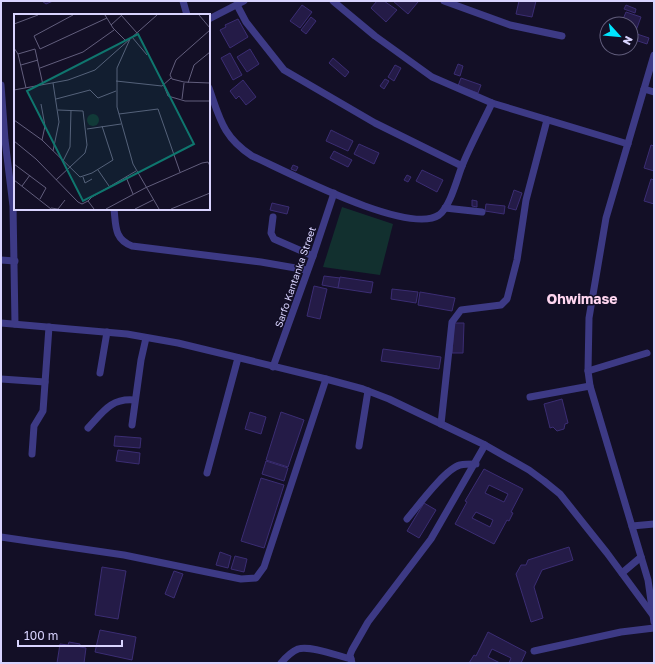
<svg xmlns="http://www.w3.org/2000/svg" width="655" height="664" font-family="'Golos Text',sans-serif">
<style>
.green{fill:#12302f}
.building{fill:#241b47;stroke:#3b2d73;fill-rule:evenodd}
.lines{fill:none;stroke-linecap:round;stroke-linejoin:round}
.minor{stroke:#3d3a85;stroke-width:7}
.labels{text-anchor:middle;stroke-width:3;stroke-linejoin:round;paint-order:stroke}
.street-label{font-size:10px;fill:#d9d4ff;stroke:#130f26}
.district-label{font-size:14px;font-weight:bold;fill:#ffd6f0;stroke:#130f26}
.inset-road{fill:none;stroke:#625e7d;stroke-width:1}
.view{fill:#0f766e;fill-opacity:0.15;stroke:#0f766e;stroke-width:2}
.inset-edge{fill:none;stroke:#d9d4ff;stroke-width:2}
</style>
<rect width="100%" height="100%" fill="#130f26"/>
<!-- green -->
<polygon class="green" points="342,207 393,224 380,275 323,267"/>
<!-- building -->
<g class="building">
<polygon points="42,1 53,1 46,4"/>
<polygon points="377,1 384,1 397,10 386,22 371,8"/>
<polygon points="393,1 417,1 418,2 408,14"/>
<polygon points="519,1 536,1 532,17 516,14"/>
<polygon points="302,5 312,12 300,28 290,21"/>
<polygon points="626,5 636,9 635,13 624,9"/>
<polygon points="626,12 641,17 634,36 631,35 631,24 621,24"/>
<polygon points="311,17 316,21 306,34 301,30"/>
<polygon points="238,19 248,37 230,48 220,30 226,27 225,25"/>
<polygon points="637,34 649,38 647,44 635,40"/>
<polygon points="250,49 259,64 247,72 237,57"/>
<polygon points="230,53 242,75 233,80 221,58"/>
<polygon points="333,58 349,72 345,77 329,63"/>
<polygon points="458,64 463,66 460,76 454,74"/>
<polygon points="395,65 401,68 394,81 388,77"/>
<polygon points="461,78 481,85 478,93 458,86"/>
<polygon points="385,79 389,81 384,89 380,86"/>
<polygon points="243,80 256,97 246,105 239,96 236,99 230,91"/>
<polygon points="331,130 353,141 348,151 326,141"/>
<polygon points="359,144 379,153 374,164 354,154"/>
<polygon points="651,145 654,146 654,171 644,168"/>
<polygon points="334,151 352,160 348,167 330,158"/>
<polygon points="293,165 298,167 296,171 291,169"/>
<polygon points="422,170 443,180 437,192 416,181"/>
<polygon points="407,175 411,177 408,182 404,180"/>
<polygon points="651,179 654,180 654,204 644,201"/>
<polygon points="514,190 522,193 516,210 508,208"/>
<polygon points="472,200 477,201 477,207 472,206"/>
<polygon points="272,203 289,207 287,214 270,210"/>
<polygon points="486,204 505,206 504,214 485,211"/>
<polygon points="324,276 340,278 338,288 322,285"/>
<polygon points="340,277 373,282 371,293 338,288"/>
<polygon points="314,286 327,289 320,319 307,316"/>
<polygon points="392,289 418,292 416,303 391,299"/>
<polygon points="420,292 455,298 452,311 418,305"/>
<polygon points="454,323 464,323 463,353 452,353"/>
<polygon points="383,349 441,357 439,369 381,361"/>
<polygon points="562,399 568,423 565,424 564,429 557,431 553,427 550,428 544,404"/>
<polygon points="250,412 266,417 261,434 245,429"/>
<polygon points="281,412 304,420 288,467 266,460"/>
<polygon points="115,436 141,438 140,448 114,446"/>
<polygon points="118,450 140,453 139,464 116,461"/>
<polygon points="266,461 288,468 284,481 262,474"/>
<path d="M484,469l39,20 -12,23 2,1 -4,8 -2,-1 -13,24 -39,-20 12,-22 -2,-1zM489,485l19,9 -4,8 -19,-9zM476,512l17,8 -3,7 -18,-9z"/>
<polygon points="261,478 284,485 264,548 241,541"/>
<polygon points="424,503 436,510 419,538 407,531"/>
<polygon points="569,547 573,560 542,570 534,587 543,618 531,622 516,574 521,565 526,565 528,560"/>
<polygon points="220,552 231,556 228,568 216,565"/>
<polygon points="235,556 247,559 244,572 231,569"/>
<polygon points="102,567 126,571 118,619 95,615"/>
<polygon points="174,571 183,574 174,598 165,594"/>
<polygon points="100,630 136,637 132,660 95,652"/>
<polygon points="488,632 526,652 521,663 509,663 511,658 492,649 488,657 500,663 469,663 474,655 476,656"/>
<polygon points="69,642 80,644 80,647 86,648 84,663 57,663 60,644 68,645"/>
</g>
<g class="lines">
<!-- minor -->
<g class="minor">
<polyline points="183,1 187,15"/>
<polyline points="333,1 375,36 432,77 492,103 628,144"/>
<polyline points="444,1 510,25 562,36"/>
<polyline points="237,5 246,22 284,70 375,123 462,166"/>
<polyline points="209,19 244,1"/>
<polyline points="654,55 606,218 589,318 588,371 590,386 648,580 654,622"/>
<polyline points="1,85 5,140 13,206 15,324"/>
<path d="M209,88c11,31 14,49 43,68 34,15 156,80 187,59 11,-8 18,-36 23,-49 9,-22 20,-42 30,-63"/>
<polyline points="644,89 654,92"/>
<polyline points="445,208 482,212"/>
<path d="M114,209c2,17 0,30 18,37l129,16 46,8"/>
<polyline points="273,217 271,233 274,239 313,256"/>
<polyline points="1,260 15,261"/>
<polyline points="1,323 127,334 178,343 326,379 363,389 389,399 485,445 529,470 544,481 560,494 607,553 652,614"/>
<polyline points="273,367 313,256 334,193"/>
<polyline points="588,371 647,353"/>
<polyline points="100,373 107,332"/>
<polyline points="1,379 45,382"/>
<polyline points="530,397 590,386"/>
<polyline points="441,424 452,322 461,310 501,305 507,299 517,260 526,200 547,120"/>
<polyline points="132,425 141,360 146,338"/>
<path d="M88,428c15,-16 23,-30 46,-28"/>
<polyline points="359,446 368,391"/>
<polyline points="32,454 34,426 43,411 49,327"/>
<polyline points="207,473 238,358"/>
<path d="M407,519c11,-13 38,-50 53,-54 5,-1 11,-1 16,-1"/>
<polyline points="632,526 654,524"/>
<polyline points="1,537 124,555 241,579 256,578 264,567 326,379"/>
<polyline points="622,573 641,557"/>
<polyline points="534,651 621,632 654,628"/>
<path d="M281,663c5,-6 10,-11 17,-14 12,-4 40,7 53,10"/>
<polyline points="352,663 350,655 352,650 368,622 431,539 485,445"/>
</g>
</g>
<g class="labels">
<!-- street labels -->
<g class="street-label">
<text transform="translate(295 277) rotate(-71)" y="4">Sarfo Kantanka Street</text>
</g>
<!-- district labels -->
<g class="district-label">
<text x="582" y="304">Ohwimase</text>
</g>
</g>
<!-- overview -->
<g transform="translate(14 14)">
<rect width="196" height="196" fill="#130f26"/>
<path d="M73 106a6 6 0 1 1 12 0a6 6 0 1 1-12 0Z" fill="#12302f"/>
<path class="inset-road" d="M59,1l-39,21 6,13 67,-31M91,1l8,13 13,13M107,1l16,18M185,1l11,13M0,10l24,-9M97,11l11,-10M196,16l-34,30 -6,15 2,4 12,3 26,1M118,23l15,18M116,25l-13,29v39l16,57 26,45M0,34l4,6 8,34M4,40l17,-5 8,36M7,51l17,-5M26,54l43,-16 31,-22M102,67l46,5 9,-8M174,69l6,-18 16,-13M150,72l4,10 17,5h25M0,76l54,-10 27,-10 62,-55M42,85l34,-9 8,8 18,-7M168,85l2,-16M27,90l4,22 -3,14 38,37 12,-4 21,-13 -11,-34M105,100l39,-5 22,63M0,106l28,20M73,115l34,-5M0,127l22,18 42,43 4,2 6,-3M39,137l6,-29 -6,-39M49,147l7,-14 1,-37M0,150l32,24 -6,11M84,156l11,16M69,163l2,6 7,-4M112,163l7,17M0,166l37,29M42,166l29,-27 2,-8 -4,-34 -25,-1M8,172l8,-11M37,194l7,1 7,-9M80,195l-6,-8 4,-4 44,-26M92,195l39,-21 57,-25 6,-1 2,4M121,195l18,-9M157,195l39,-16"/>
<path class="view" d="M124,20l56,110 -111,57 -56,-110z"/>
<rect width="196" height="196" class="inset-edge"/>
</g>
<!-- border -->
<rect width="655" height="664" fill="none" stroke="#d9d4ff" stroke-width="4"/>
<!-- north arrow -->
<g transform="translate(619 36) rotate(117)"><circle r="19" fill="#130f26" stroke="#625e7d"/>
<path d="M0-3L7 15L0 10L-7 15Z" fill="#00e5ff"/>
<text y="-6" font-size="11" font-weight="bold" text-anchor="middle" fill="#d9d4ff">N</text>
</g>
<!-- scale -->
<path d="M18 640v6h104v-6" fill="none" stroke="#d9d4ff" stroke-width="2"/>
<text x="24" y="640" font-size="12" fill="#d9d4ff" stroke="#130f26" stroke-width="3" paint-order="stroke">100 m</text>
</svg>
